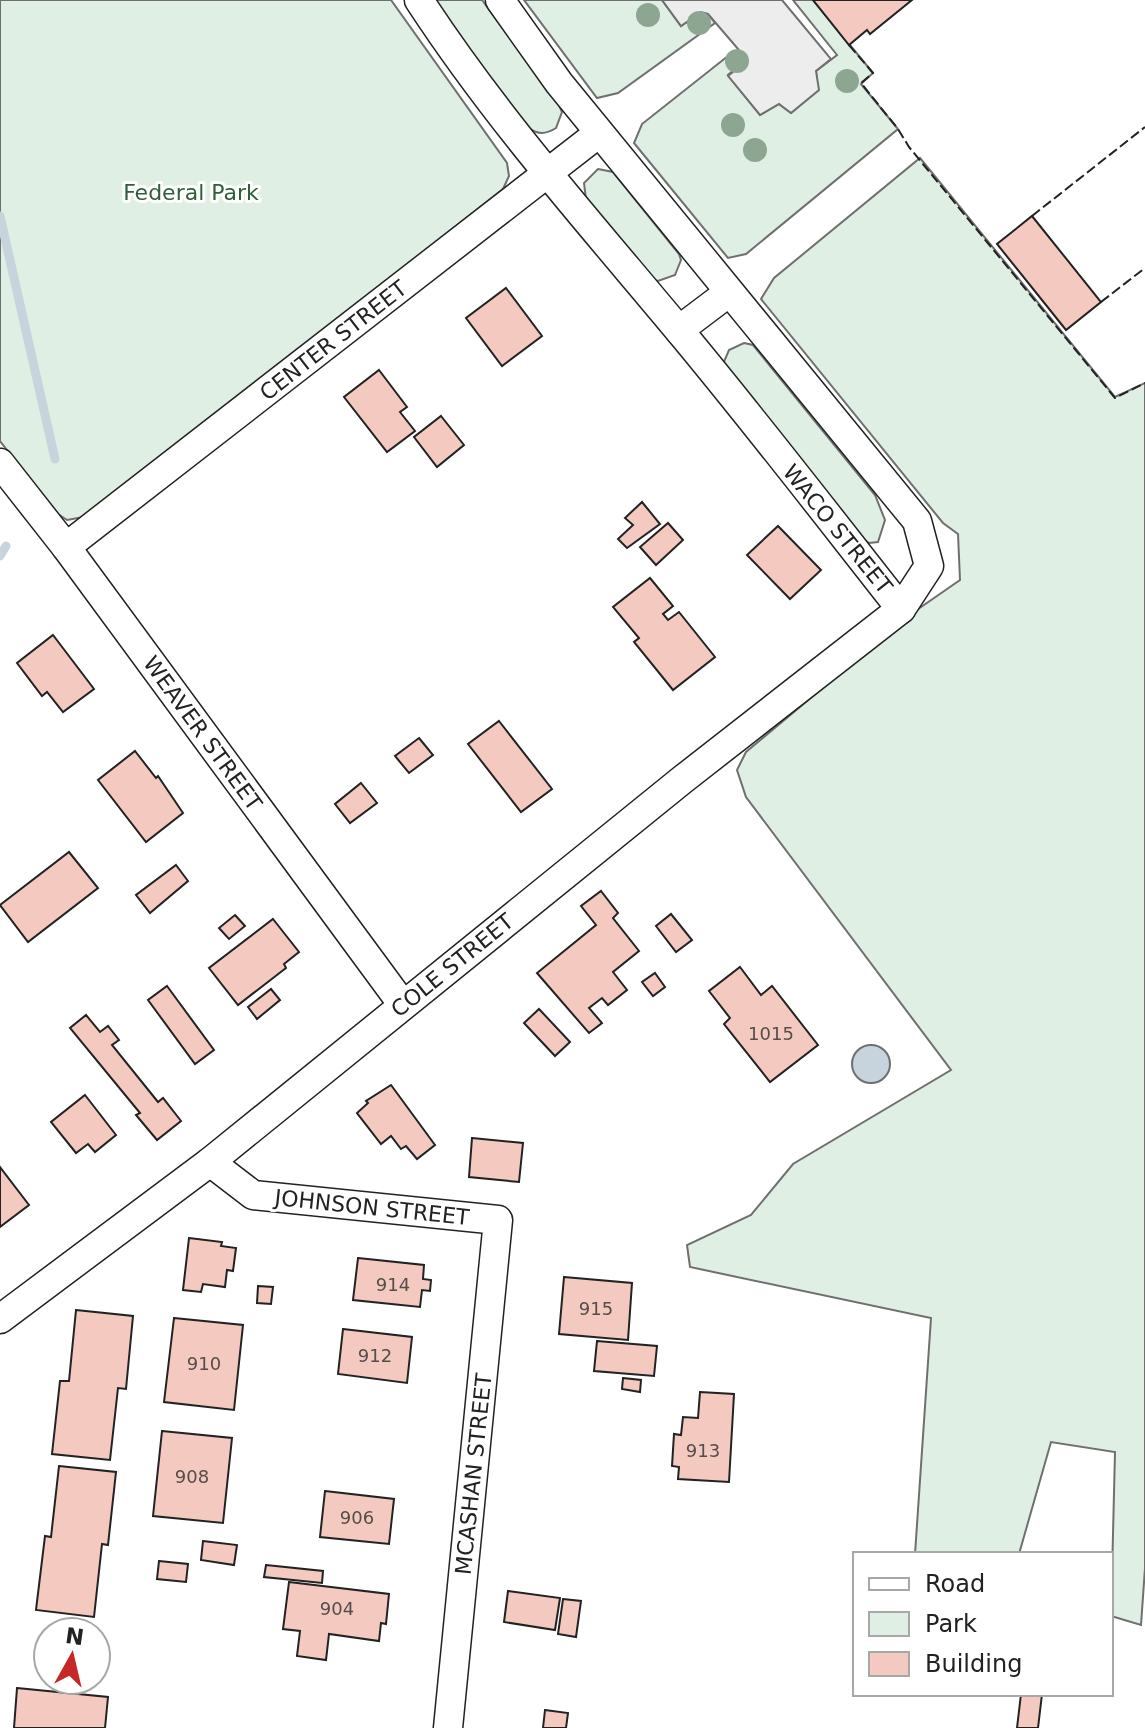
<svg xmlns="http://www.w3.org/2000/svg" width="1145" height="1728" font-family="'DejaVu Sans',sans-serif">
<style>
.green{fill:#e0efe3;stroke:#6f6f6f;stroke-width:2}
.parking{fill:#ededed;stroke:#6f6f6f;stroke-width:2}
.water{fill:#c7d3dd;stroke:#6f6f6f;stroke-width:2}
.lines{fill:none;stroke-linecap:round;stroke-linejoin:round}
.stream{stroke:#c7d3dd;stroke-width:9}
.building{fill:#f3c9c0;stroke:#222;stroke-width:2}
.street-casing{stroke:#222;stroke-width:31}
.street{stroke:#fff;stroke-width:28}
.fence{stroke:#222;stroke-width:2;stroke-dasharray:10 4;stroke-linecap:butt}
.tree{fill:#8da692}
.labels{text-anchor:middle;stroke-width:6;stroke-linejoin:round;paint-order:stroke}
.number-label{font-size:18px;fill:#564c4a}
.park-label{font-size:22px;fill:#2f5e38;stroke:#fff}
.street-label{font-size:22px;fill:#222;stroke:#fff}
</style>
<rect width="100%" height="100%" fill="#fff"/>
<!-- green -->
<g class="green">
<polygon points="0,0 391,0 507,163 509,176 503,189 89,516 67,520 55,512 0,441"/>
<path d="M434,0h48l76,103 4,9 -6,16c-17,11 -26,2 -39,-10z"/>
<polygon points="524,0 662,0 681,26 701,12 708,14 715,23 618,93 597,98"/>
<polygon points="793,0 813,0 873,73 861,84 898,129 746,254 728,258 634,143 642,124 733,52 742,54 746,60 728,75 760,115 779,104 791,113 818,90 816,71 837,55"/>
<polygon points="920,158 1115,397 1145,383 1145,1568 1141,1625 1111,1616 1115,1452 1051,1442 1019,1554 915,1554 931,1318 690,1267 687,1245 751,1215 793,1164 951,1070 746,797 737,770 746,752 911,614 960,580 958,534 943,523 761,299 774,278"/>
<polygon points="598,169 613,172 679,254 681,260 675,275 658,281 651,279 586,199 584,183"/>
<polygon points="744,343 753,345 875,495 885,520 878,542 869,543 860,537 723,364 729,350"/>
</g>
<!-- parking -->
<polygon class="parking" points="662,0 782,0 831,59 816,71 819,90 791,113 779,104 760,115 728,76 744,63 745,57 708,14 701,12 681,26"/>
<!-- water -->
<circle class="water" cx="871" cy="1064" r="19"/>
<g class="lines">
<!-- stream -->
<g class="stream">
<polyline points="0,216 55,459"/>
<polyline points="0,556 6,546"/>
</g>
</g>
<!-- building -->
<g class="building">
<polygon points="813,0 912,0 870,34 867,30 849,45"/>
<polygon points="1032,216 1101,302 1066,330 997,244"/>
<polygon points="506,288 542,336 502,366 466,318"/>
<polygon points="379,370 407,407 400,412 415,431 387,452 344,397"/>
<polygon points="441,416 464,445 437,467 414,437"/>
<polygon points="642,502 660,524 627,548 618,539 633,525 625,518"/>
<polygon points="668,523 683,540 656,565 640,547"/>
<polygon points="778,526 821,570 790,599 747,555"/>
<polygon points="650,578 673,606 663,614 668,620 679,612 715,657 673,690 634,642 639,638 613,607"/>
<polygon points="53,635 94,689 63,712 47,692 42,696 17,663"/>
<polygon points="499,721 552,789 521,812 468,744"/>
<polygon points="419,738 433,755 409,773 395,756"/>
<polygon points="135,751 156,778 158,776 183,813 146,842 98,780"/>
<polygon points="361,783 377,803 350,823 335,804"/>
<polygon points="69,852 98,888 28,942 0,905"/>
<polygon points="176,865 188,881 150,913 136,895"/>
<polygon points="601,891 618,913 613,918 639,951 613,972 627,990 608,1005 602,998 589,1008 602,1023 589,1033 537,973 596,925 581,906"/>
<polygon points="671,914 692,940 676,952 656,926"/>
<polygon points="235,915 245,926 229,939 219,928"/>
<polygon points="273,919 299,952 284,964 286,968 238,1005 209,968"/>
<polygon points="740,967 761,995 772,986 818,1045 770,1082 724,1024 730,1018 709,991"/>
<polygon points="655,973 665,987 653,996 642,982"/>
<polygon points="167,986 214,1050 195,1064 148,1000"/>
<polygon points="271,989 280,1000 257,1019 248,1007"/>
<polygon points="539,1009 570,1042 555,1056 524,1023"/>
<polygon points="86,1015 100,1032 108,1026 119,1040 112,1045 158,1102 163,1098 181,1121 157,1140 136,1115 140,1113 70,1028"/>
<polygon points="391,1085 435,1145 417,1159 406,1146 401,1149 391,1136 381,1144 357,1113 368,1103 366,1101"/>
<polygon points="85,1095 116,1135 95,1152 88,1144 76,1153 51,1122"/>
<polygon points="472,1138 523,1143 519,1182 469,1177"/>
<polygon points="0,1167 29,1205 0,1227"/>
<polygon points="189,1238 222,1242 221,1246 236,1248 233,1271 227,1270 225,1287 203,1284 201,1292 183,1290"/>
<polygon points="358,1258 424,1265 423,1279 431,1280 430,1291 422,1290 420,1307 353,1300"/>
<polygon points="564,1277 632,1283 628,1340 559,1334"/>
<polygon points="258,1286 273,1287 271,1304 257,1303"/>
<polygon points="76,1310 133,1316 126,1389 118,1388 110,1460 52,1454 60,1381 69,1381"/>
<polygon points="174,1318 243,1325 234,1410 164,1402"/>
<polygon points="343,1329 412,1337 407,1383 338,1374"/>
<polygon points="597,1341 657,1346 654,1376 594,1371"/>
<polygon points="623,1378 641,1380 640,1392 622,1389"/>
<polygon points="700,1392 734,1394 729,1482 678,1479 679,1467 672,1466 674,1434 681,1435 683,1417 698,1418"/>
<polygon points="162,1431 232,1438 223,1523 153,1516"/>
<polygon points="59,1466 116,1472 108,1545 102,1544 94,1617 36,1610 45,1536 51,1537"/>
<polygon points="325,1491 394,1499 389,1544 320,1537"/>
<polygon points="203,1541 237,1545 234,1565 201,1560"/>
<polygon points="159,1561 188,1564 186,1582 157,1579"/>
<polygon points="266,1565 323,1571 322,1583 264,1577"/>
<polygon points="289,1582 389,1594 386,1624 381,1623 379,1641 329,1634 326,1660 297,1656 300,1631 283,1629"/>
<polygon points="508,1591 560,1598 555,1630 504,1622"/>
<polygon points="563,1599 581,1601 576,1637 558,1634"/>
<polygon points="17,1688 108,1697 105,1728 14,1728"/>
<polygon points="1021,1694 1042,1694 1038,1728 1017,1728"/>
<polygon points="545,1710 568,1713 566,1728 543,1728"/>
</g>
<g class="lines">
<defs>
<g id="street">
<path d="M419,0c77,118 169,221 259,329 76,91 149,186 223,280"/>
<polyline points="679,330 728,293"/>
<polyline points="0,463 66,547 403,1005"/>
<polyline points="66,547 599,133"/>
<polyline points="210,1162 253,1195 498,1220 448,1728"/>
<polyline points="0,1319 210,1162 682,780 901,609 929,566 917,521 559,83 500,0"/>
</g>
</defs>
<!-- street casing -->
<use href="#street" class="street-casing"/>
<!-- street -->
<use href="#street" class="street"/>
<!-- fence -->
<g class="fence">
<polyline points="849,45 873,73 861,83 898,129 909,147 1115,398 1145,383"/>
<polyline points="1032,216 1145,127"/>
<polyline points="1101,302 1145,268"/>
</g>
</g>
<!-- trees -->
<g class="tree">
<circle cx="648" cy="15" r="12"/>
<circle cx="699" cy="23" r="12"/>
<circle cx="737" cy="61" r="12"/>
<circle cx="847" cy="81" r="12"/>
<circle cx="733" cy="125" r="12"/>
<circle cx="755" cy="150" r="12"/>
</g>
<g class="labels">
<!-- number labels -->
<g class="number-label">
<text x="771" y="1040">1015</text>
<text x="393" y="1291">914</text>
<text x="596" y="1315">915</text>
<text x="375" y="1362">912</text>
<text x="204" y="1370">910</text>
<text x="703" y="1457">913</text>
<text x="192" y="1483">908</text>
<text x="357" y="1524">906</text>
<text x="337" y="1615">904</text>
</g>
<!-- park labels -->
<g class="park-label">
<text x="191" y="200">Federal Park</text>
</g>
<!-- street labels -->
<g class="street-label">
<text transform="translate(333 340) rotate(-38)" y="8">CENTER STREET</text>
<text transform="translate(838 529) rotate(51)" y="8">WACO STREET</text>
<text transform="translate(203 733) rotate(54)" y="8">WEAVER STREET</text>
<text transform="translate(452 965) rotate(-39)" y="8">COLE STREET</text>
<text transform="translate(372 1207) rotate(6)" y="8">JOHNSON STREET</text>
<text transform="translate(473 1474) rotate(-84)" y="8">MCASHAN STREET</text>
</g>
</g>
<!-- legend -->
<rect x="853" y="1552" width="260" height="144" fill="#ffffff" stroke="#a7a7a7" stroke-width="2"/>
<rect x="869" y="1578" width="40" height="12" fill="#ffffff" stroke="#a7a7a7" stroke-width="2"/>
<text x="925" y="1592" font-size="24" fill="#222222">Road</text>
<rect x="869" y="1612" width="40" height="24" fill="#e0efe3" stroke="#a7a7a7" stroke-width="2"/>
<text x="925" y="1632" font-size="24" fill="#222222">Park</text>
<rect x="869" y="1652" width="40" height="24" fill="#f3c9c0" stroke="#a7a7a7" stroke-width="2"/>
<text x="925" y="1672" font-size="24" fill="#222222">Building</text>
<!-- north arrow -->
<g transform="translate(72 1656) rotate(8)"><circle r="38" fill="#ffffff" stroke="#a7a7a7" stroke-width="2"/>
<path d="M0-6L14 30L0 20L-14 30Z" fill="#c62828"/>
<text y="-12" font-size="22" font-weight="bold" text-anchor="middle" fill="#222222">N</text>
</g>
</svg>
